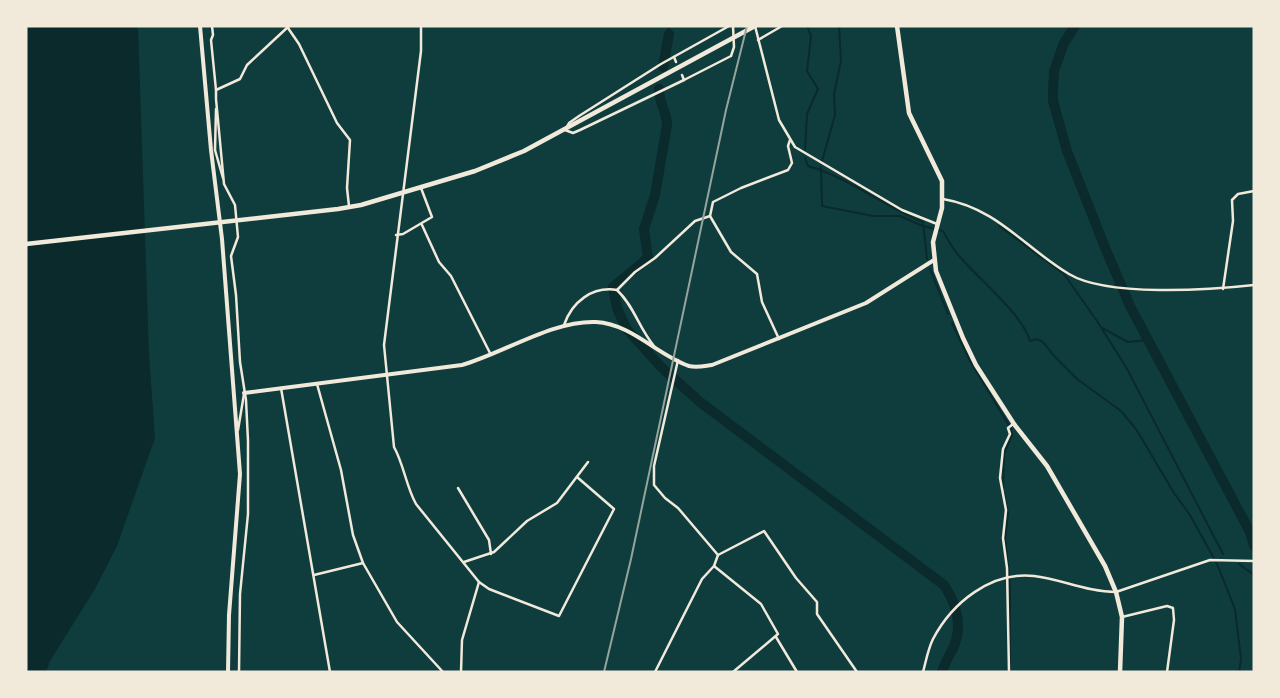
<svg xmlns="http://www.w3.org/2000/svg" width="1280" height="698" font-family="'DejaVu Sans',sans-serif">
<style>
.water{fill:#0a2a2b}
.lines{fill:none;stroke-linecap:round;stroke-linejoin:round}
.stream{stroke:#0a2a2b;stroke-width:2}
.river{stroke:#0a2a2b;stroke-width:10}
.minor{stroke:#f1e9da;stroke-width:2.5}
.tertiary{stroke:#f1e9da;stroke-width:4}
.secondary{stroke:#f1e9da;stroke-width:4}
.primary{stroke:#f1e9da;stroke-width:4.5}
.rail{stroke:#97a49c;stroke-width:2}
</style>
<rect width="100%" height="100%" fill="#0f3d3e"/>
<!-- water -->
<polygon class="water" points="26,26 138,26 149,354 155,438 117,546 95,589 50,661 46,672 26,672"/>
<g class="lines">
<!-- stream -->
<g class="stream">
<polyline points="668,26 669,34"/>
<polyline points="805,150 807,114 818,89 807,71 811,36 807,26"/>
<path d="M805,158l3,8c42,12 75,40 115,56l4,37"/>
<polyline points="822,161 835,115 834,94 841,61 839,26"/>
<path d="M821,167l1,39 51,10h27l23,10 20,5c5,9 10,19 17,26 18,21 63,58 70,84l7,-2 6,3 11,14 23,23 44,32 15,18 38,64 16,22 27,49 18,45 6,50 -2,13"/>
<polyline points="999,226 1064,274 1097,321 1126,367 1223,554"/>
<polyline points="930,269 948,314"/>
<polyline points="952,323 970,361 1011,429 1012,435 1004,454 1003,489"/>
<polyline points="1102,328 1128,342 1149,340"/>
<polyline points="1004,493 1008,514 1005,539 1010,582 1010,670"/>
<polyline points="1239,564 1254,575"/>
</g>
<!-- river -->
<g class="river">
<polyline points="1075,26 1064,43 1054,71 1053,91 1053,101 1067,151 1106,250 1130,306 1250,532 1254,546"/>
<polyline points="663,67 669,34"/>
<path d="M659,89c0,16 8,22 8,36l-12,70 -11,34 4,29 -35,29 4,21 9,20 35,39 39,35 244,183c12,18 19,39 10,61 -4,9 -9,16 -12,26"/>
</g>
<!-- minor -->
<g class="minor">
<polyline points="212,26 213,35 211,40 216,90"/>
<path d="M421,26v25l-37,294 10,102c10,18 12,39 22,57l63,78 10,7 70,27 55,-107 -37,-32"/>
<polyline points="755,26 779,120 795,147 902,210 937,224"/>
<polyline points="288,28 299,44 337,123 350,140 347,188 349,206"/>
<polyline points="758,40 782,26"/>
<polyline points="674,57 676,62"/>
<polyline points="682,75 684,80 731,56 734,47 733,26"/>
<polyline points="684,80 580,130 573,133 565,130 569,123 579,116 661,64 729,26"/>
<polyline points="216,98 216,90 240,79 247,65 289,26"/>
<polyline points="216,99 224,184 235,205 238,237 231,256 236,295 240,362 246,400 248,441 248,514 240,594 239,672"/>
<polyline points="215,150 216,109"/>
<polyline points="215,150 223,178"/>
<path d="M943,199c54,9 82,49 126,75 38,23 140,16 185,11"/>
<polyline points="422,225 439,262 451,276 491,355"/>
<polyline points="396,235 403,234 432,217 421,188"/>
<polyline points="1223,289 1233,221 1232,200 1238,194 1254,191"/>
<polyline points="617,290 635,272 655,258 695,221 710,216"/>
<path d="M564,325c8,-23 28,-39 53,-35 17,16 22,38 37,56"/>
<polyline points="779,339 762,302 757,274 731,252 710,216 713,202 741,188 788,170 792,163 788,146 790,140"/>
<polyline points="678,360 654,466 654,485 665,498 678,508 718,555"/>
<polyline points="317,384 341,470 353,535 363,563 397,622 443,672"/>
<polyline points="281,388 330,672"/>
<polyline points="238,430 244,394"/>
<polyline points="458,488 489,540 491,554"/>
<polyline points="464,562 494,552 527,521 557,503 588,462"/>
<polyline points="714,566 761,604 778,634 733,672"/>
<polyline points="314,575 363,563"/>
<polyline points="1122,617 1167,606 1173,608 1174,620 1167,672"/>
<polyline points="776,637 797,672"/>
<polyline points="461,672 462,640 479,582"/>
<polyline points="655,672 702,579 714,566 718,555 764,531 796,578 817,602 817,614 857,672"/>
<path d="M923,672c3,-11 5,-23 10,-33 19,-36 58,-68 101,-63 27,3 53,16 82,16l94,-32 44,1"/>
<polyline points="1009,672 1007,568 1003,538 1006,510 1000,478 1003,449 1010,434 1008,428 1013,424"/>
</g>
<!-- tertiary -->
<path class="tertiary" d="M244,393l218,-28c42,-12 91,-45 134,-43 36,2 61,33 93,44 8,2 15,0 23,-1l154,-62 68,-43"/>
<!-- secondary -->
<polyline class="secondary" points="200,26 211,150 222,239 240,474 229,615 228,672"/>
<!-- primary -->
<g class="primary">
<polyline points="897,26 909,113 942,181 942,208 933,242 936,271 963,338 976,365 1014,424 1047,466 1105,566 1116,592 1122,617 1120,672"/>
<polyline points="26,244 338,209 361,205 475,171 524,151 755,26"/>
</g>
<!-- rail -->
<polyline class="rail" points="604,672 631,559 726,110 747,26"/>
</g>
<!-- border -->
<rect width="1280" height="698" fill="none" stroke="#f1e9da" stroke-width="55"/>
</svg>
